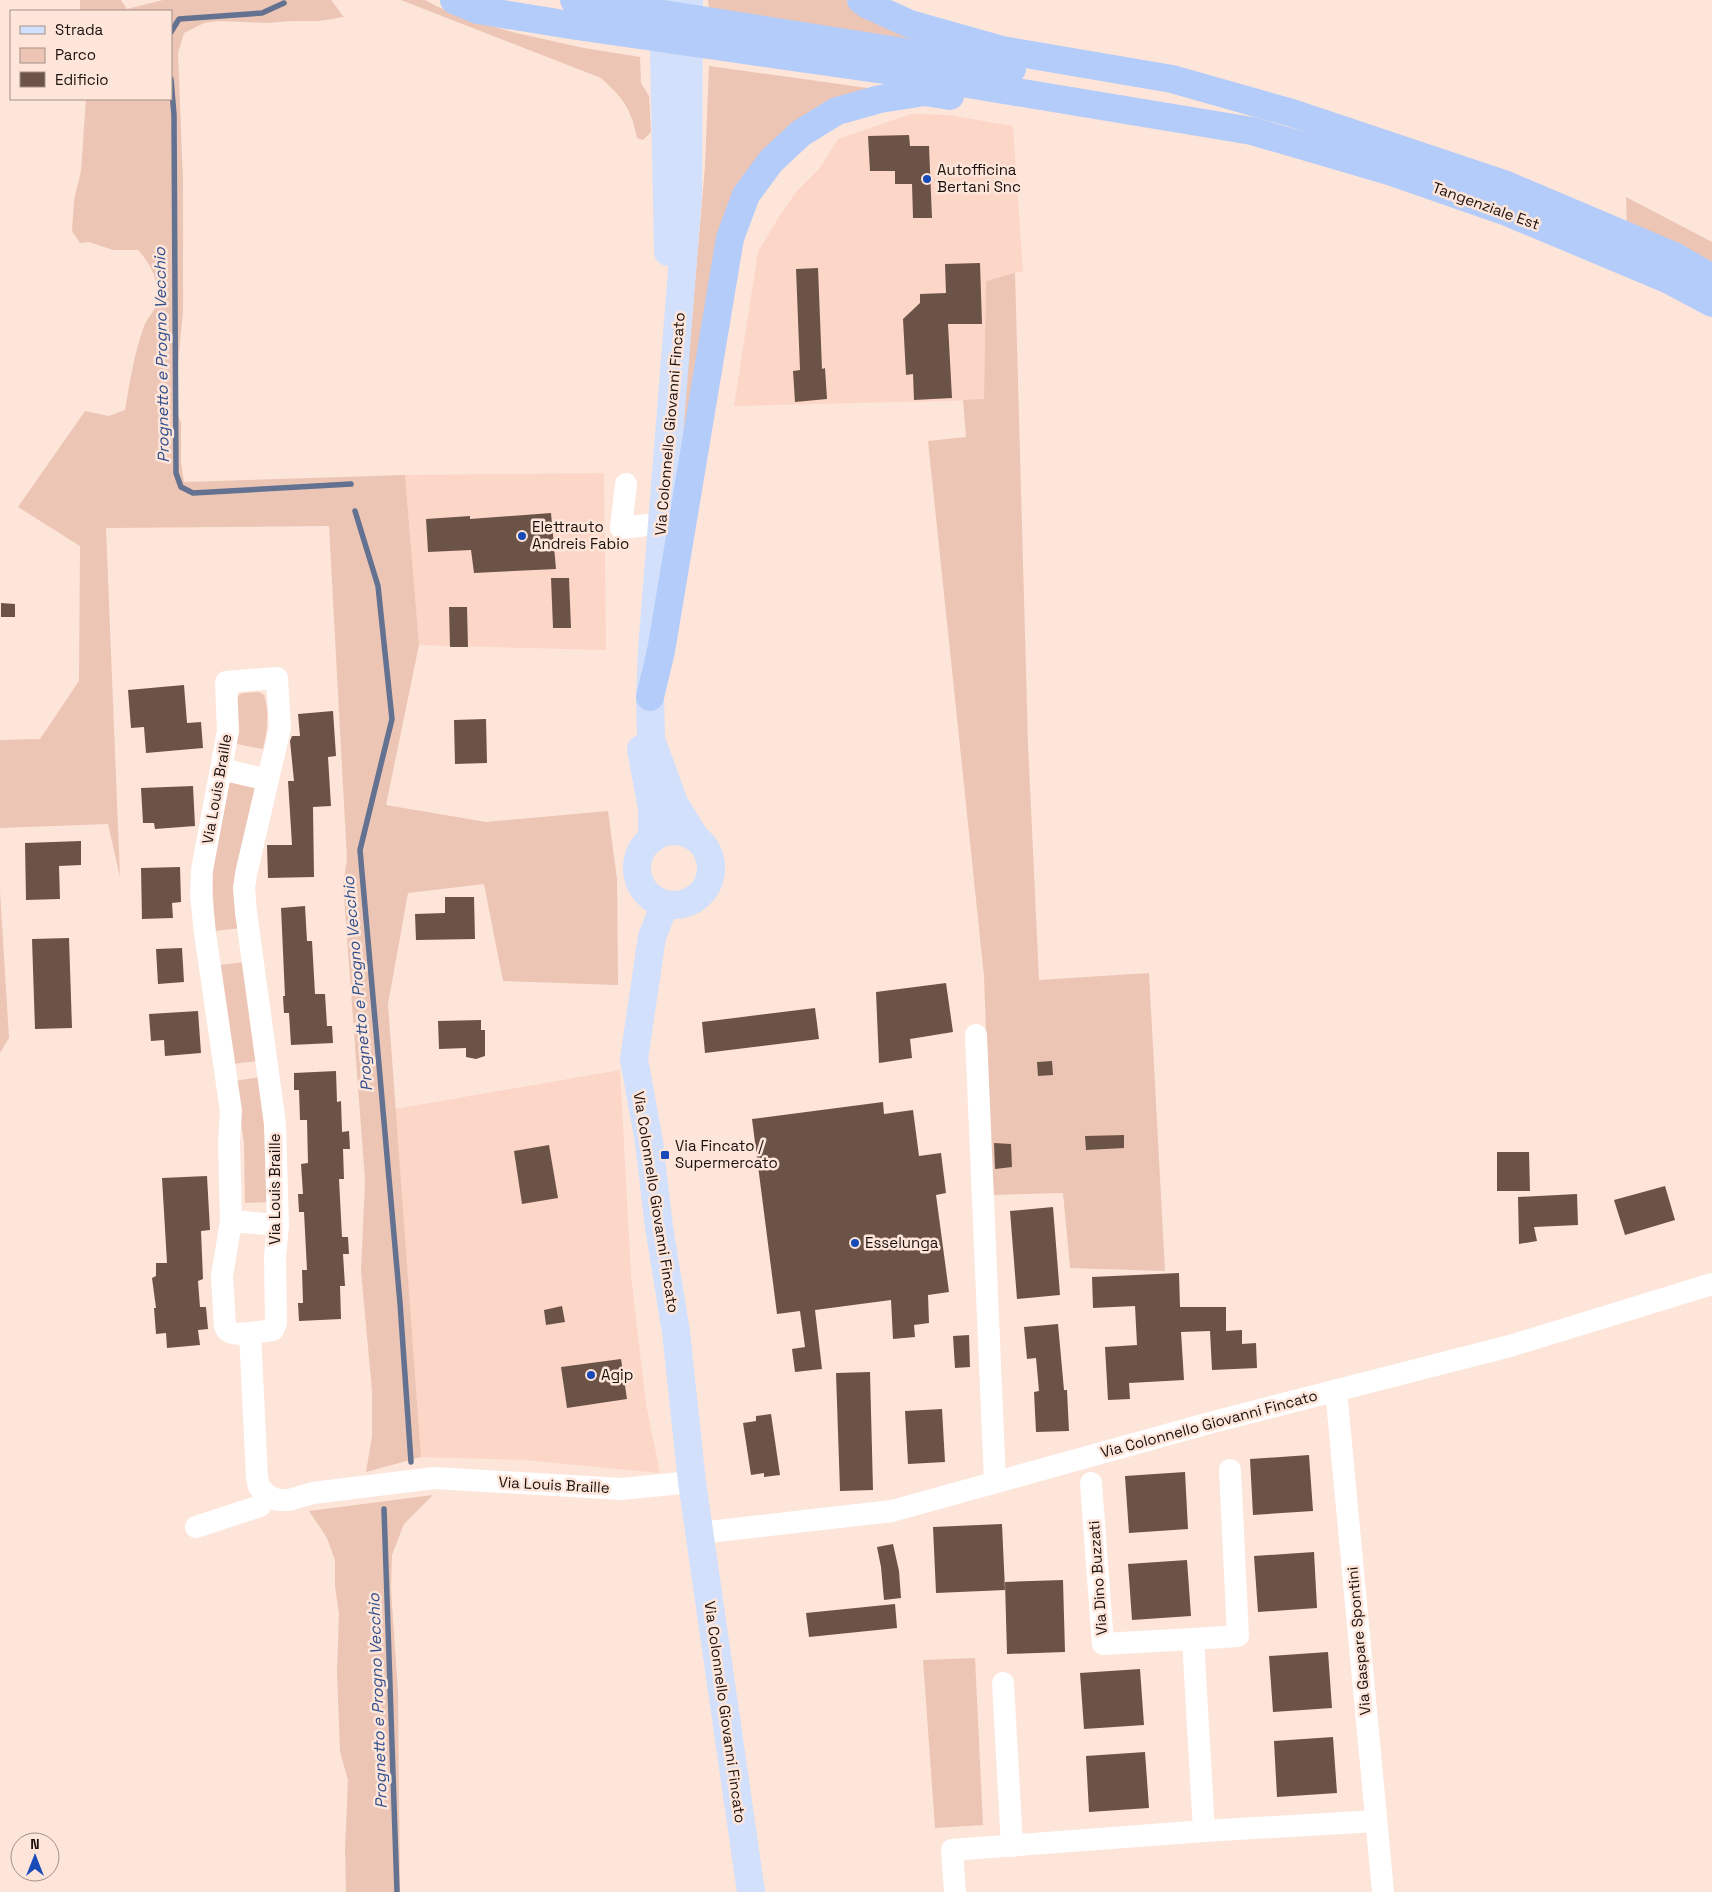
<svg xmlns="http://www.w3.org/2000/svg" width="1712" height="1892" font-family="'Space Grotesk',sans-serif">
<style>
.built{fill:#fcd6c6}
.green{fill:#ecc5b4}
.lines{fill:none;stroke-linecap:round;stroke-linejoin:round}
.stream{stroke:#637291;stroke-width:5.5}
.building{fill:#6c5348}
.minor{stroke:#fff;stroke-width:22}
.major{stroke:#d2e0fb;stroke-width:28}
.highway{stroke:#b4ccf9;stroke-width:28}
.poi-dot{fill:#184bb7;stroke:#fde5da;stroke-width:2}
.labels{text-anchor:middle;stroke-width:5;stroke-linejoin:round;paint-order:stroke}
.poi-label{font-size:15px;fill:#1b110d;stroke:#fde5da;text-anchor:start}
.street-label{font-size:15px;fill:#1b110d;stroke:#fde5da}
.water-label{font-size:16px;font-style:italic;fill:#314f8b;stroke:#fde5da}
</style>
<rect width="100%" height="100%" fill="#fde5da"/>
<!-- built -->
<g class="built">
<polygon points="911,114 948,115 1013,126 1023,271 986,281 984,400 734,406 758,252 777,220 796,192 820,168 838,139"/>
<polygon points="604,473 606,650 419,645 405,475"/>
<polygon points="620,1070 631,1275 646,1404 660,1473 524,1460 421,1457 395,1109"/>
</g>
<!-- green -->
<g class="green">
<path d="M80,0h41l6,9 36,-9h168l13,17 -25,4h-26l-26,2 -48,-2 -15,2 -20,10 -6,20 5,127v131l-8,84 2,18 4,10v39l3,20 221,-7 14,170 -33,160 100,17 122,-11 9,68 1,106 -115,-4 -19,-97 -76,9 -20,111 33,453 -55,15 6,-36v-45l-11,-120 4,-90 -22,-298 4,-23 -18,-334 -223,2 14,349 -12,-53 -108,4v-88l40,-1 39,-58 1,-135 -62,-39 67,-96 24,5 16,-6c5,-29 9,-56 19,-84 3,-8 13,-18 14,-27 0,-20 -7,-35 -20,-49h-25l-24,-8 -9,1 -8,-12 2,-31 7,-29 5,-72h85v-88h-91z"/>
<path d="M401,0h24l11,6 34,14 46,13 68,15 56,9 1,26 8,13 2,36 -8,8 -6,-2c-6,-30 -14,-40 -36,-60z"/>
<polygon points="708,0 846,0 888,27 941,44 709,8"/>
<polygon points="709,66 889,91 870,94 744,190 678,483 705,166"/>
<polygon points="1626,197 1712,242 1712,274 1627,229"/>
<polygon points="1015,273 1028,744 1039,980 1149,973 1165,1271 1070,1268 1063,1193 992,1195 984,976 928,441 966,437 963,400 984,399 986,281"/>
<path d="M259,692l5,3c6,18 3,36 -1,54l-26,-5v-47l5,-4z"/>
<polygon points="231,776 256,784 241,928 215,931 212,870"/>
<polygon points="0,891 9,1038 0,1053"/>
<polygon points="245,962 259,1061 232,1064 219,965"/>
<polygon points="261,1077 269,1202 245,1203 244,1143 234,1081"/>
<polygon points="433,1495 404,1524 392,1555 391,1589 398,1692 400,1892 346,1892 345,1849 348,1780 340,1752 337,1672 339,1613 335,1586 335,1560 327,1538 309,1511"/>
<polygon points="975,1658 983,1825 935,1828 923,1660"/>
</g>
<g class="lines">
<!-- stream -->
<g class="stream">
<polyline points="171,32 179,19 262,13 284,3"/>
<polyline points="171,79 174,115 176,473 181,487 193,493 351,484"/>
<polyline points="355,511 378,586 392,719 360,850 400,1303 411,1462"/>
<polyline points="384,1509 397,1892"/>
</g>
</g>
<!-- building -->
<g class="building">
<polygon points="909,135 910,146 929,146 932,218 913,218 912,184 895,184 895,171 870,171 868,136"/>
<polygon points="980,263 982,324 948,324 952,398 914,400 913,374 906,375 903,319 920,303 920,294 946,293 945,264"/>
<polygon points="818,268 822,369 825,368 827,399 795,402 793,371 800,370 796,269"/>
<polygon points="551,513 556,569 474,573 471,550 428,552 426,519 470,516 470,519"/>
<polygon points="551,578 569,578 571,628 553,628"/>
<polygon points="1,603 15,604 15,617 1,617"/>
<polygon points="449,607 467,607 468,647 450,647"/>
<polygon points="184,685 187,723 201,722 203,748 146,753 144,727 131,728 128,690"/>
<polygon points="333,711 336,756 328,757 331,806 313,807 314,877 268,878 267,845 292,845 288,781 294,781 290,741 292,736 300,736 298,714"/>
<polygon points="486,719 487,763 455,764 454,720"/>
<polygon points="193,786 195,826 155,829 154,823 143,823 141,788"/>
<polygon points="81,841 81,865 59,866 60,899 26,900 25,843"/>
<polygon points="180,867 181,902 172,903 173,918 142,919 141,868"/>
<polygon points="445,897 474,897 475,939 416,940 415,914 445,913"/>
<polygon points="305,906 307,941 312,941 315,994 325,994 327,1026 332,1026 333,1043 291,1045 289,1013 284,1013 283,996 285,996 281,908"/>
<polygon points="69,938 72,1028 35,1029 32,939"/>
<polygon points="182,948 184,982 158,984 156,949"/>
<polygon points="946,983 953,1032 910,1039 912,1058 879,1063 876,992"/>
<polygon points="815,1008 819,1039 705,1053 702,1022"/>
<polygon points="198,1011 201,1053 165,1056 164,1040 151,1041 149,1014"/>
<polygon points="481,1020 481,1030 485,1030 485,1056 476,1059 466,1057 466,1048 439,1049 438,1021"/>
<polygon points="1052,1061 1053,1075 1038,1076 1037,1062"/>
<polygon points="336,1071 337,1102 341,1101 342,1132 349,1131 350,1149 343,1149 344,1179 339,1179 342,1237 348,1237 349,1254 343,1254 345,1286 340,1286 341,1319 299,1321 298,1303 303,1303 302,1270 307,1270 304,1212 299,1212 298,1194 303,1194 301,1164 308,1163 307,1120 300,1120 299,1090 294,1090 294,1073"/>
<polygon points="883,1102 884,1114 913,1110 919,1156 941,1153 946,1193 936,1195 949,1292 928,1295 929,1323 914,1325 915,1337 893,1339 891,1300 815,1310 822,1369 795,1372 792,1349 805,1347 800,1311 777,1314 752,1119"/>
<polygon points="1124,1135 1124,1148 1086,1150 1085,1136"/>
<polygon points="994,1143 1011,1144 1012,1167 995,1169"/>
<polygon points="549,1145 558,1198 522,1204 514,1151"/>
<polygon points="1497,1152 1529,1152 1530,1191 1497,1191"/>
<polygon points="207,1176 210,1230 201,1231 203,1279 198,1281 200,1307 206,1307 208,1329 198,1330 200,1345 167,1348 166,1333 156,1334 154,1308 156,1308 152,1278 156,1276 156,1263 167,1263 162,1178"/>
<polygon points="1665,1186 1675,1220 1625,1235 1614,1200"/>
<polygon points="1577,1194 1578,1225 1534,1227 1537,1241 1519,1244 1518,1197"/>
<polygon points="1053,1207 1060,1295 1017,1299 1010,1211"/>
<polygon points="1179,1273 1180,1307 1226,1307 1226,1331 1242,1330 1242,1344 1256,1343 1257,1368 1212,1370 1210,1331 1181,1332 1184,1380 1129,1383 1130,1399 1108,1400 1105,1347 1137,1345 1135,1306 1093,1308 1092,1277"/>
<polygon points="562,1306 565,1322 546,1325 544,1310"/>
<polygon points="1058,1324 1064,1390 1067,1390 1069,1431 1036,1432 1034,1392 1039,1391 1036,1358 1027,1359 1024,1327"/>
<polygon points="969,1335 970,1367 955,1368 953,1336"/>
<polygon points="621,1359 627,1399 567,1408 561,1367"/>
<polygon points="870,1372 873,1490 840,1491 836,1373"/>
<polygon points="942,1409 945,1462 908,1464 905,1411"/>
<polygon points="771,1414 780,1475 764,1477 764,1473 751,1475 743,1423 756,1421 756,1416"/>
<polygon points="1309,1455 1313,1511 1253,1515 1250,1459"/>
<polygon points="1185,1472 1188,1529 1129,1533 1125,1476"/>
<polygon points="1002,1524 1005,1590 936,1593 933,1527"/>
<polygon points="893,1544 899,1571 901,1598 884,1600 881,1567 877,1547"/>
<polygon points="1314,1552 1317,1608 1258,1612 1254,1556"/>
<polygon points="1187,1560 1191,1616 1132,1620 1128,1564"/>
<polygon points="1063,1580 1065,1652 1007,1654 1005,1582"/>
<polygon points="895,1604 897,1628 809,1637 806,1613"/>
<polygon points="1328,1652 1332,1708 1273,1712 1269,1656"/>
<polygon points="1140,1669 1144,1725 1084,1729 1080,1673"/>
<polygon points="1333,1737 1337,1793 1277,1797 1274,1741"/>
<polygon points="1145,1752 1149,1808 1089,1812 1086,1756"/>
</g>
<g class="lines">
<!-- minor -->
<g class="minor">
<polyline points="626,484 621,528 647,525"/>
<polyline points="221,769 268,780"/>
<polyline points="976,1035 995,1482"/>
<polyline points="231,1221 278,1225"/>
<path d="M250,1333c-10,0 -21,4 -25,-7l-3,-50 9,-55 -2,-80 2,-30 -26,-178 -4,-38 1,-25 26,-139 -2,-49 51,-4 3,50 -34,146 -2,14 2,24 29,212 3,101 -3,32 1,66 -3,7 -23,3 7,144 2,10 9,9"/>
<polyline points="1336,1390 1383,1892"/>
<polyline points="1091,1483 1103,1644 1193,1639"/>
<polyline points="196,1527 260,1506 268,1496 278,1500 289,1500 313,1493 434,1478 621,1489 692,1482"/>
<polyline points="699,1533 892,1511 1213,1422 1510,1346 1712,1284"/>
<polyline points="1003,1683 1012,1846"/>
<polyline points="1204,1831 1193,1639 1238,1636 1230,1470"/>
<polyline points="955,1892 952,1850 1204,1831 1376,1821"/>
</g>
<!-- major -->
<g class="major">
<polyline points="663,0 668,252"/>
<polyline points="689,0 688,196 652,649 650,697 651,739 674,803 695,837"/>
<polyline points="641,749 652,809 652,839"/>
<circle cx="674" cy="868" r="37"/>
<polyline points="665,904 652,937 634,1059 649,1142 659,1227 676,1332 692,1482 751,1892"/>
</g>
<!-- highway -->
<g class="highway">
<polyline points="454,0 478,10 570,25 884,70 1252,131 1389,171 1507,212 1667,279 1712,303"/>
<polyline points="574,0 1012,69"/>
<polyline points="861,0 868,5 910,24 1002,50 1172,79 1292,113 1504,184 1676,257 1712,278"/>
<polyline points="650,697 661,651 730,238 746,195 771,161 801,133 837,111 880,99 925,92 950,96"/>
</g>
</g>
<!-- markers -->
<g class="poi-dot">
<circle cx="927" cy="179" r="5"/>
<circle cx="522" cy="536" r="5"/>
<rect x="660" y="1150" width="10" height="10" rx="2.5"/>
<circle cx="855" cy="1243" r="5"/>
<circle cx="591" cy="1375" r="5"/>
</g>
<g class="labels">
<!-- poi labels -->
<g class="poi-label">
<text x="937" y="175">Autofficina<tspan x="937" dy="17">Bertani Snc</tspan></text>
<text x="532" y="532">Elettrauto<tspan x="532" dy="17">Andreis Fabio</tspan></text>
<text x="675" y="1151">Via Fincato /<tspan x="675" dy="17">Supermercato</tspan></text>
<text x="865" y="1248">Esselunga</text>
<text x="601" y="1380">Agip</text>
</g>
<!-- street labels -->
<g class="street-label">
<text transform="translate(1486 206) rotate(20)" y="5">Tangenziale Est</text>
<text transform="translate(670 424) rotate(-85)" y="5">Via Colonnello Giovanni Fincato</text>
<text transform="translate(217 789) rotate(-80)" y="5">Via Louis Braille</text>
<text transform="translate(275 1189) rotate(-90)" y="5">Via Louis Braille</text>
<text transform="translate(656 1202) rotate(81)" y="5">Via Colonnello Giovanni Fincato</text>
<text transform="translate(1209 1424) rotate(-15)" y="5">Via Colonnello Giovanni Fincato</text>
<text transform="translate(554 1485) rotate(3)" y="5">Via Louis Braille</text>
<text transform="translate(1098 1578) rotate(-94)" y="5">Via Dino Buzzati</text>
<text transform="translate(1359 1641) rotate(-95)" y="5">Via Gaspare Spontini</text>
<text transform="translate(725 1712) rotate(82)" y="5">Via Colonnello Giovanni Fincato</text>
</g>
<!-- water labels -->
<g class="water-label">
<text transform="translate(161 355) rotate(-91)" y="6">Prognetto e Progno Vecchio</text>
<text transform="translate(357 984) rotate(-95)" y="6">Prognetto e Progno Vecchio</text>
<text transform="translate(377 1701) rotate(-92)" y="6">Prognetto e Progno Vecchio</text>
</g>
</g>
<!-- legend -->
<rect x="10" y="10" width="162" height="90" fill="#fde5da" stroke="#a39088"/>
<rect x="20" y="26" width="25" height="8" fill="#d2e0fb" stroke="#a39088"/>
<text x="55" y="35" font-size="15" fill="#1b110d">Strada</text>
<rect x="20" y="48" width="25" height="15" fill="#ecc5b4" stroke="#a39088"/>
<text x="55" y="60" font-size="15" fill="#1b110d">Parco</text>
<rect x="20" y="72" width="25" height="15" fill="#6c5348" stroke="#a39088"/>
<text x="55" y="85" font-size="15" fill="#1b110d">Edificio</text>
<!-- north arrow -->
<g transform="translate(35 1857)"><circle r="24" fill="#fde5da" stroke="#a39088"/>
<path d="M0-4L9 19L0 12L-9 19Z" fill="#184bb7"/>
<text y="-8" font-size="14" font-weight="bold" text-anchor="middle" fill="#1b110d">N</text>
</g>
</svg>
